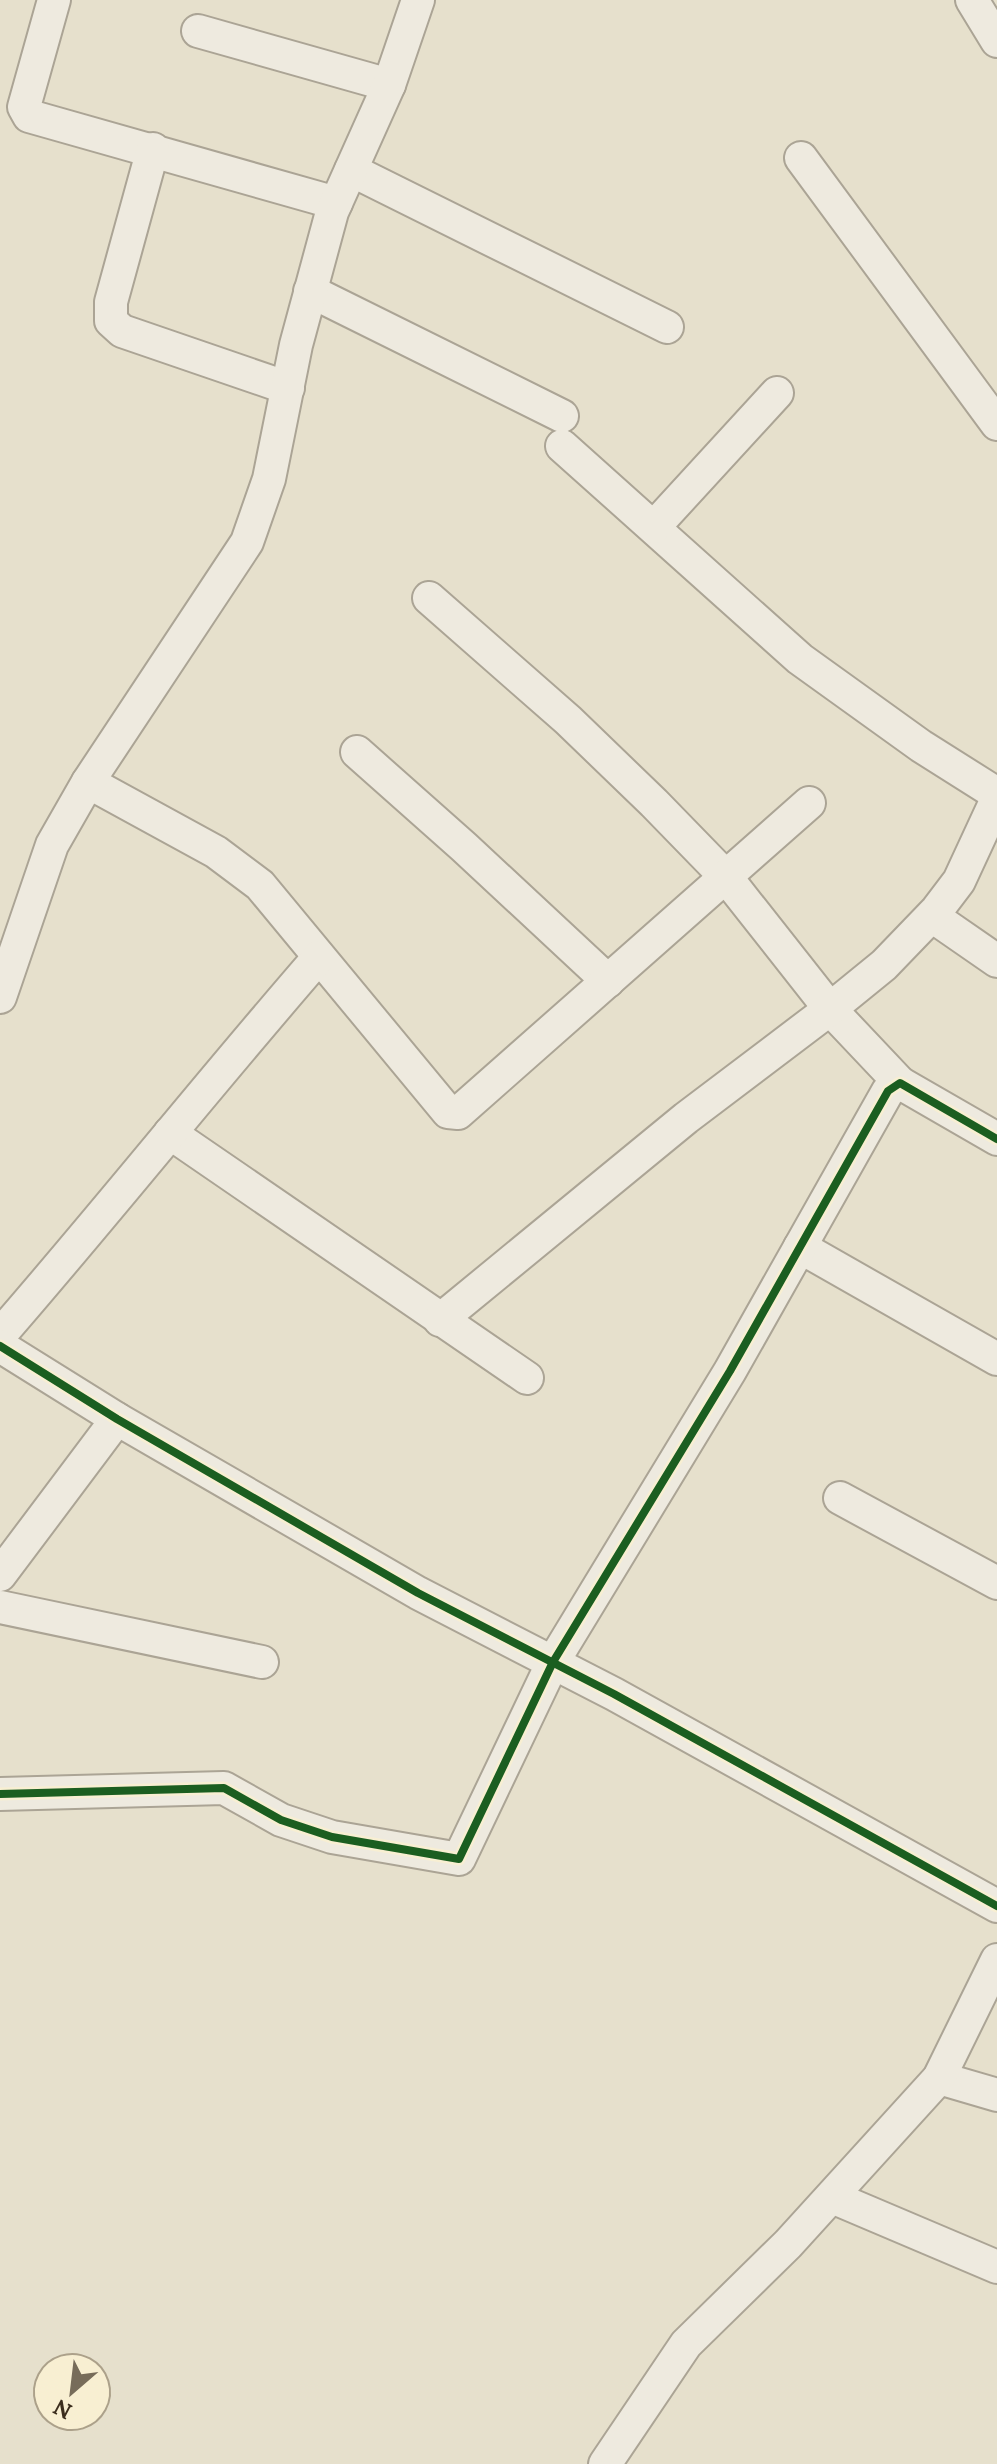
<svg xmlns="http://www.w3.org/2000/svg" width="997" height="2464" font-family="Lora,serif">
<style>
.lines{fill:none;stroke-linecap:round;stroke-linejoin:round}
.minor-casing{stroke:#aba495;stroke-width:36}
.minor{stroke:#eeeadf;stroke-width:32}
.cycleway-casing{stroke:#f8efd2;stroke-width:13}
.cycleway{stroke:#1b5e20;stroke-width:8}
</style>
<rect width="100%" height="100%" fill="#e6e0cc"/>
<g class="lines">
<defs>
<g id="minor">
<polyline points="54,0 24,107 29,116 336,203"/>
<polyline points="972,0 997,41"/>
<polyline points="198,31 389,85"/>
<polyline points="153,149 111,302 111,321 122,331 288,388"/>
<polyline points="801,158 997,424"/>
<polyline points="351,170 667,327"/>
<polyline points="310,291 562,416"/>
<polyline points="562,446 800,659 921,746 997,794"/>
<polyline points="654,527 777,393"/>
<polyline points="429,598 568,720 654,803 726,877 830,1009 900,1083"/>
<polyline points="357,752 464,847 608,981"/>
<polyline points="88,782 216,852 260,885 448,1112 458,1113 809,803"/>
<polyline points="932,916 997,961"/>
<polyline points="0,997 52,845 88,782 247,542 269,479 296,345 332,212 389,85 418,0"/>
<polyline points="170,1133 527,1378"/>
<polyline points="800,1247 997,1359"/>
<polyline points="440,1320 686,1118 830,1009 884,965 937,910 959,881 997,799"/>
<path d="M0,1335c108,-124 211,-254 319,-378"/>
<polyline points="0,1346 117,1419 418,1593 614,1694 997,1906"/>
<polyline points="840,1498 997,1583"/>
<polyline points="0,1575 117,1419"/>
<polyline points="0,1607 262,1662"/>
<polyline points="0,1794 224,1788 281,1820 332,1837 459,1859 553,1662 730,1371 888,1091 900,1083 997,1139"/>
<polyline points="939,2078 997,2095"/>
<polyline points="832,2197 997,2267"/>
<polyline points="605,2464 686,2344 788,2244 939,2078 997,1960"/>
</g>
</defs>
<!-- minor casing -->
<use href="#minor" class="minor-casing"/>
<!-- minor -->
<use href="#minor" class="minor"/>
<defs>
<g id="cycleway">
<polyline points="0,1346 117,1419 418,1593 614,1694 997,1906"/>
<polyline points="0,1794 224,1788 281,1820 332,1837 459,1859 553,1662 730,1371 888,1091 900,1083 997,1139"/>
</g>
</defs>
<!-- cycleway casing -->
<use href="#cycleway" class="cycleway-casing"/>
<!-- cycleway -->
<use href="#cycleway" class="cycleway"/>
</g>
<!-- north arrow -->
<g transform="translate(72 2392) rotate(208)"><circle r="38" fill="#f8efd2" stroke="#aca18a" stroke-width="2"/>
<path d="M0-6L14 30L0 20L-14 30Z" fill="#776c5a"/>
<text y="-12" font-size="22" font-weight="bold" text-anchor="middle" fill="#3b2d1d">N</text>
</g>
</svg>
